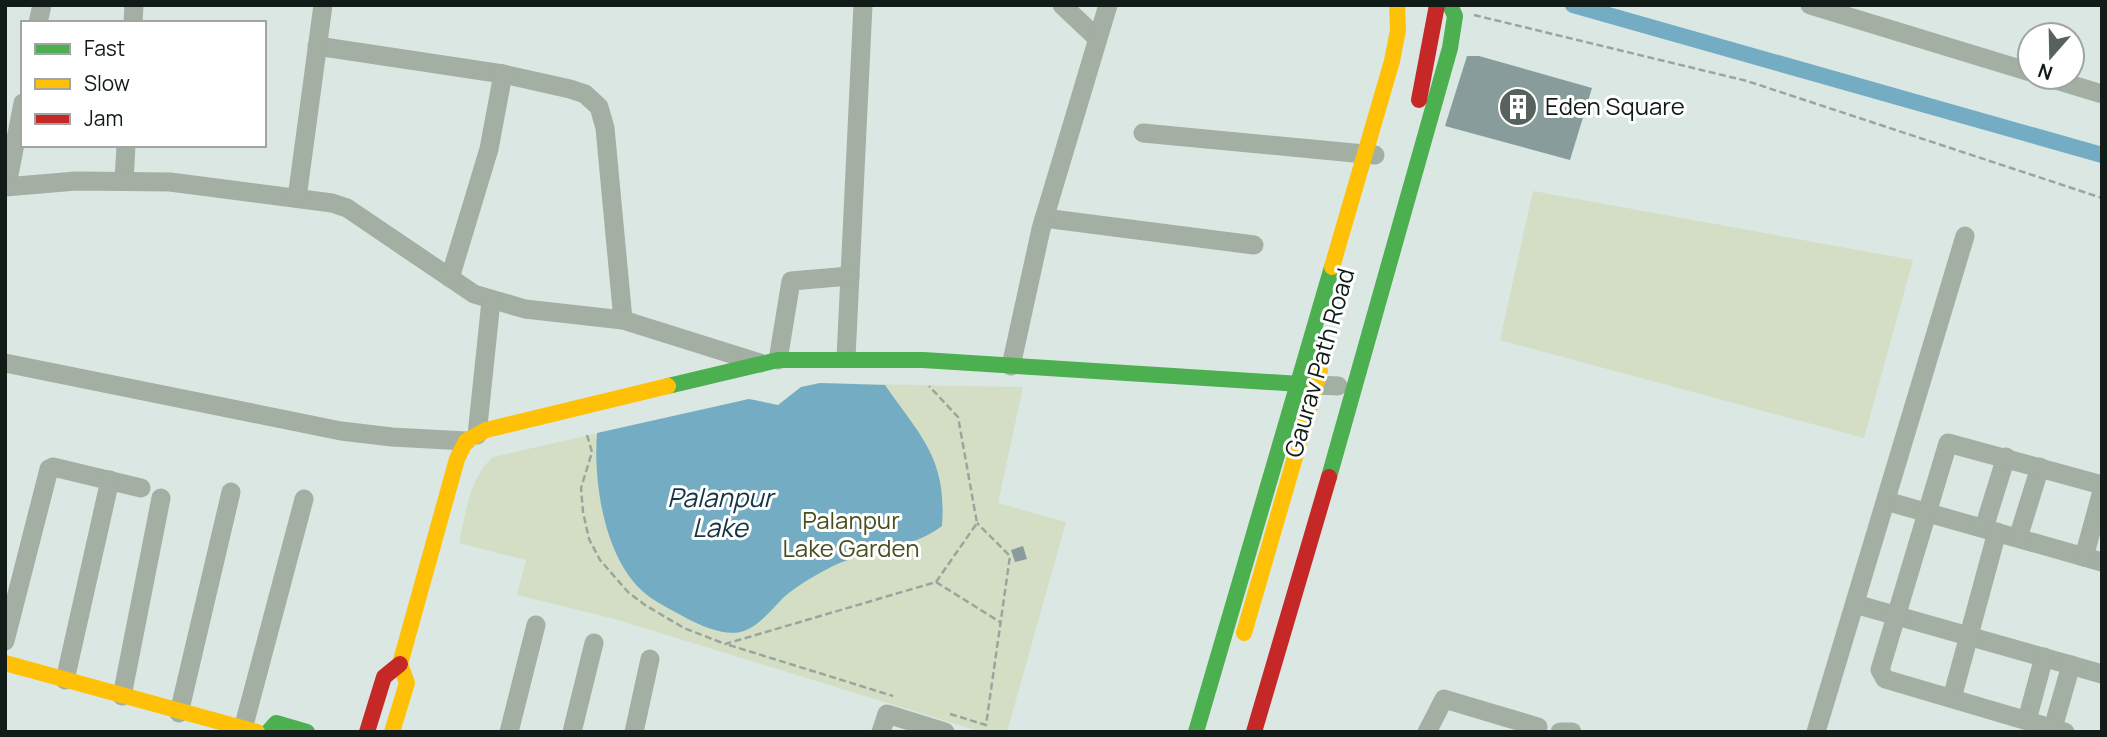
<svg xmlns="http://www.w3.org/2000/svg" width="2107" height="737" font-family="Manrope,sans-serif">
<style>
.green{fill:#d4dec5}
.water{fill:#74acc4}
.lines{fill:none;stroke-linecap:round;stroke-linejoin:round}
.canal{stroke:#74acc4;stroke-width:16}
.building{fill:#889c9c}
.path{stroke:#9aa69d;stroke-width:2.5;stroke-dasharray:7 3.5;stroke-linecap:butt}
.street{stroke:#a2afa2;stroke-width:19}
.fast{stroke:#4caf50;stroke-width:16}
.slow{stroke:#ffc107;stroke-width:16}
.jam{stroke:#c62828;stroke-width:16}
.labels{text-anchor:middle;stroke-width:6;stroke-linejoin:round;paint-order:stroke}
.poi-label{font-size:24px;fill:#111b18;stroke:#fff;text-anchor:start}
.street-label{font-size:24px;fill:#111b18;stroke:#fff}
.park-label{font-size:24px;fill:#494f1c;stroke:#fff}
.water-label{font-size:26px;font-style:italic;fill:#133545;stroke:#fff}
</style>
<rect width="100%" height="100%" fill="#dae7e3"/>
<!-- green -->
<g class="green">
<polygon points="1533,191 1913,260 1864,438 1500,340"/>
<path d="M820,383l203,4 -25,116 68,19 -59,210h-25l-367,-113 -98,-24 9,-35 -67,-17c7,-30 10,-65 34,-86l256,-58 29,6 23,-18z"/>
</g>
<!-- water -->
<path class="water" d="M820,383l65,2c36,52 62,73 57,141 -32,24 -73,23 -109,40 -16,8 -35,19 -49,31 -12,12 -24,28 -40,34 -18,6 -40,-4 -56,-12 -12,-7 -25,-13 -37,-21 -46,-32 -58,-114 -54,-165l152,-34 29,6 23,-18z"/>
<g class="lines">
<!-- canal -->
<polyline class="canal" points="1573,5 2102,155"/>
</g>
<!-- building -->
<g class="building">
<polygon points="1467,56 1479,56 1592,88 1570,160 1445,126"/>
<polygon points="1023,546 1027,559 1015,562 1011,550"/>
</g>
<g class="lines">
<!-- path -->
<g class="path">
<polyline points="1474,15 1747,81 2102,198"/>
<polyline points="587,435 592,452 581,488 583,512 589,539 600,560 628,592 645,605 684,628 725,644 936,582 977,523 958,417 929,386"/>
<polyline points="936,582 1000,622"/>
<polyline points="729,645 893,696"/>
<polyline points="950,714 986,725 1010,556 977,523"/>
</g>
<!-- street -->
<g class="street">
<polyline points="1062,5 1097,38"/>
<polyline points="1810,5 2030,72"/>
<polyline points="38,23 42,5"/>
<polyline points="133,23 134,5"/>
<polyline points="317,46 503,74 570,89 585,94 599,107 605,128 623,320"/>
<polyline points="2046,77 2102,94"/>
<polyline points="1143,133 1375,155"/>
<polyline points="124,181 126,145"/>
<polyline points="7,185 23,103"/>
<polyline points="5,187 76,181 170,182 332,203 347,208 474,294 525,309 623,320 760,363"/>
<polyline points="297,198 323,5"/>
<polyline points="1044,218 1254,245"/>
<polyline points="450,278 489,149 503,74"/>
<polyline points="846,358 863,5"/>
<polyline points="778,360 791,281 850,276"/>
<polyline points="5,363 341,431 392,437 466,441"/>
<polyline points="1011,366 1041,229 1108,5"/>
<polyline points="1316,385 1338,386"/>
<polyline points="477,435 491,301"/>
<polyline points="1886,501 2102,562"/>
<polyline points="1984,528 2006,457"/>
<polyline points="2018,538 2040,467"/>
<polyline points="2084,557 2102,491"/>
<polyline points="1855,604 2102,674"/>
<polyline points="5,641 49,469 53,467 141,488"/>
<polyline points="65,680 110,480"/>
<polyline points="122,696 161,498"/>
<polyline points="1952,698 1997,532"/>
<polyline points="179,713 231,492"/>
<polyline points="2027,720 2044,657"/>
<polyline points="2053,728 2071,665"/>
<polyline points="243,729 304,499"/>
<polyline points="509,732 536,625"/>
<polyline points="572,732 594,643"/>
<polyline points="634,732 650,659"/>
<polyline points="881,732 887,714 945,732"/>
<polyline points="1427,732 1444,699 1538,727 1537,732"/>
<polyline points="1560,732 1572,732"/>
<polyline points="1816,732 1965,236"/>
<polyline points="2065,732 1885,679 1880,670 1948,443 2102,485"/>
</g>
<!-- fast -->
<g class="fast">
<polyline points="668,386 778,360 923,360 1316,385"/>
<polyline points="1329,477 1450,48 1455,16 1450,5"/>
<polyline points="268,732 276,723 307,732"/>
<polyline points="1196,732 1332,267"/>
</g>
<!-- slow -->
<g class="slow">
<polyline points="1332,267 1392,61 1398,30 1397,5"/>
<polyline points="1244,633 1320,371"/>
<polyline points="5,663 257,732"/>
<polyline points="392,732 407,683 400,664 457,459 466,441 486,430 668,386"/>
</g>
<!-- jam -->
<g class="jam">
<polyline points="1419,100 1437,5"/>
<polyline points="367,732 384,677 400,664"/>
<polyline points="1254,732 1329,477"/>
</g>
</g>
<!-- icons -->
<defs>
<symbol id="building-disc" viewBox="-11 -11 22 22"><circle r="9.5" fill="#57625f" stroke="#fff"/><path d="M-4-6H4V6H1V3H-1V6H-4ZM-2.5-4.3h1.7v1.8h-1.7ZM.8-4.3h1.7v1.8H.8ZM-2.5-1h1.7V.8h-1.7ZM.8-1h1.7V.8H.8Z" fill="#fff"/></symbol>
</defs>
<g fill-rule="evenodd">
<use href="#building-disc" x="1496" y="85" width="44" height="44"/>
</g>
<g class="labels">
<!-- poi labels -->
<g class="poi-label">
<text x="1545" y="115">Eden Square</text>
</g>
<!-- street labels -->
<g class="street-label">
<text transform="translate(1320 363) rotate(-74)" y="8">Gaurav Path Road</text>
</g>
<!-- park labels -->
<g class="park-label">
<text x="851" y="529">Palanpur<tspan x="851" dy="28">Lake Garden</tspan></text>
</g>
<!-- water labels -->
<g class="water-label">
<text x="720" y="507">Palanpur<tspan x="720" dy="30">Lake</tspan></text>
</g>
</g>
<!-- border -->
<rect width="2107" height="737" fill="none" stroke="#111b18" stroke-width="14"/>
<!-- legend -->
<rect x="21" y="21" width="245" height="126" fill="#ffffff" stroke="#a0a4a3" stroke-width="2"/>
<rect x="35" y="44" width="35" height="10" fill="#4caf50" stroke="#a0a4a3" stroke-width="2"/>
<text x="84" y="56" font-size="21" fill="#111b18">Fast</text>
<rect x="35" y="79" width="35" height="10" fill="#ffc107" stroke="#a0a4a3" stroke-width="2"/>
<text x="84" y="91" font-size="21" fill="#111b18">Slow</text>
<rect x="35" y="114" width="35" height="10" fill="#c62828" stroke="#a0a4a3" stroke-width="2"/>
<text x="84" y="126" font-size="21" fill="#111b18">Jam</text>
<!-- north arrow -->
<g transform="translate(2051 56) rotate(200)"><circle r="33" fill="#ffffff" stroke="#a0a4a3" stroke-width="2"/>
<path d="M0-5L12 26L0 18L-12 26Z" fill="#57625f"/>
<text y="-10" font-size="19" font-weight="bold" text-anchor="middle" fill="#111b18">N</text>
</g>
</svg>
